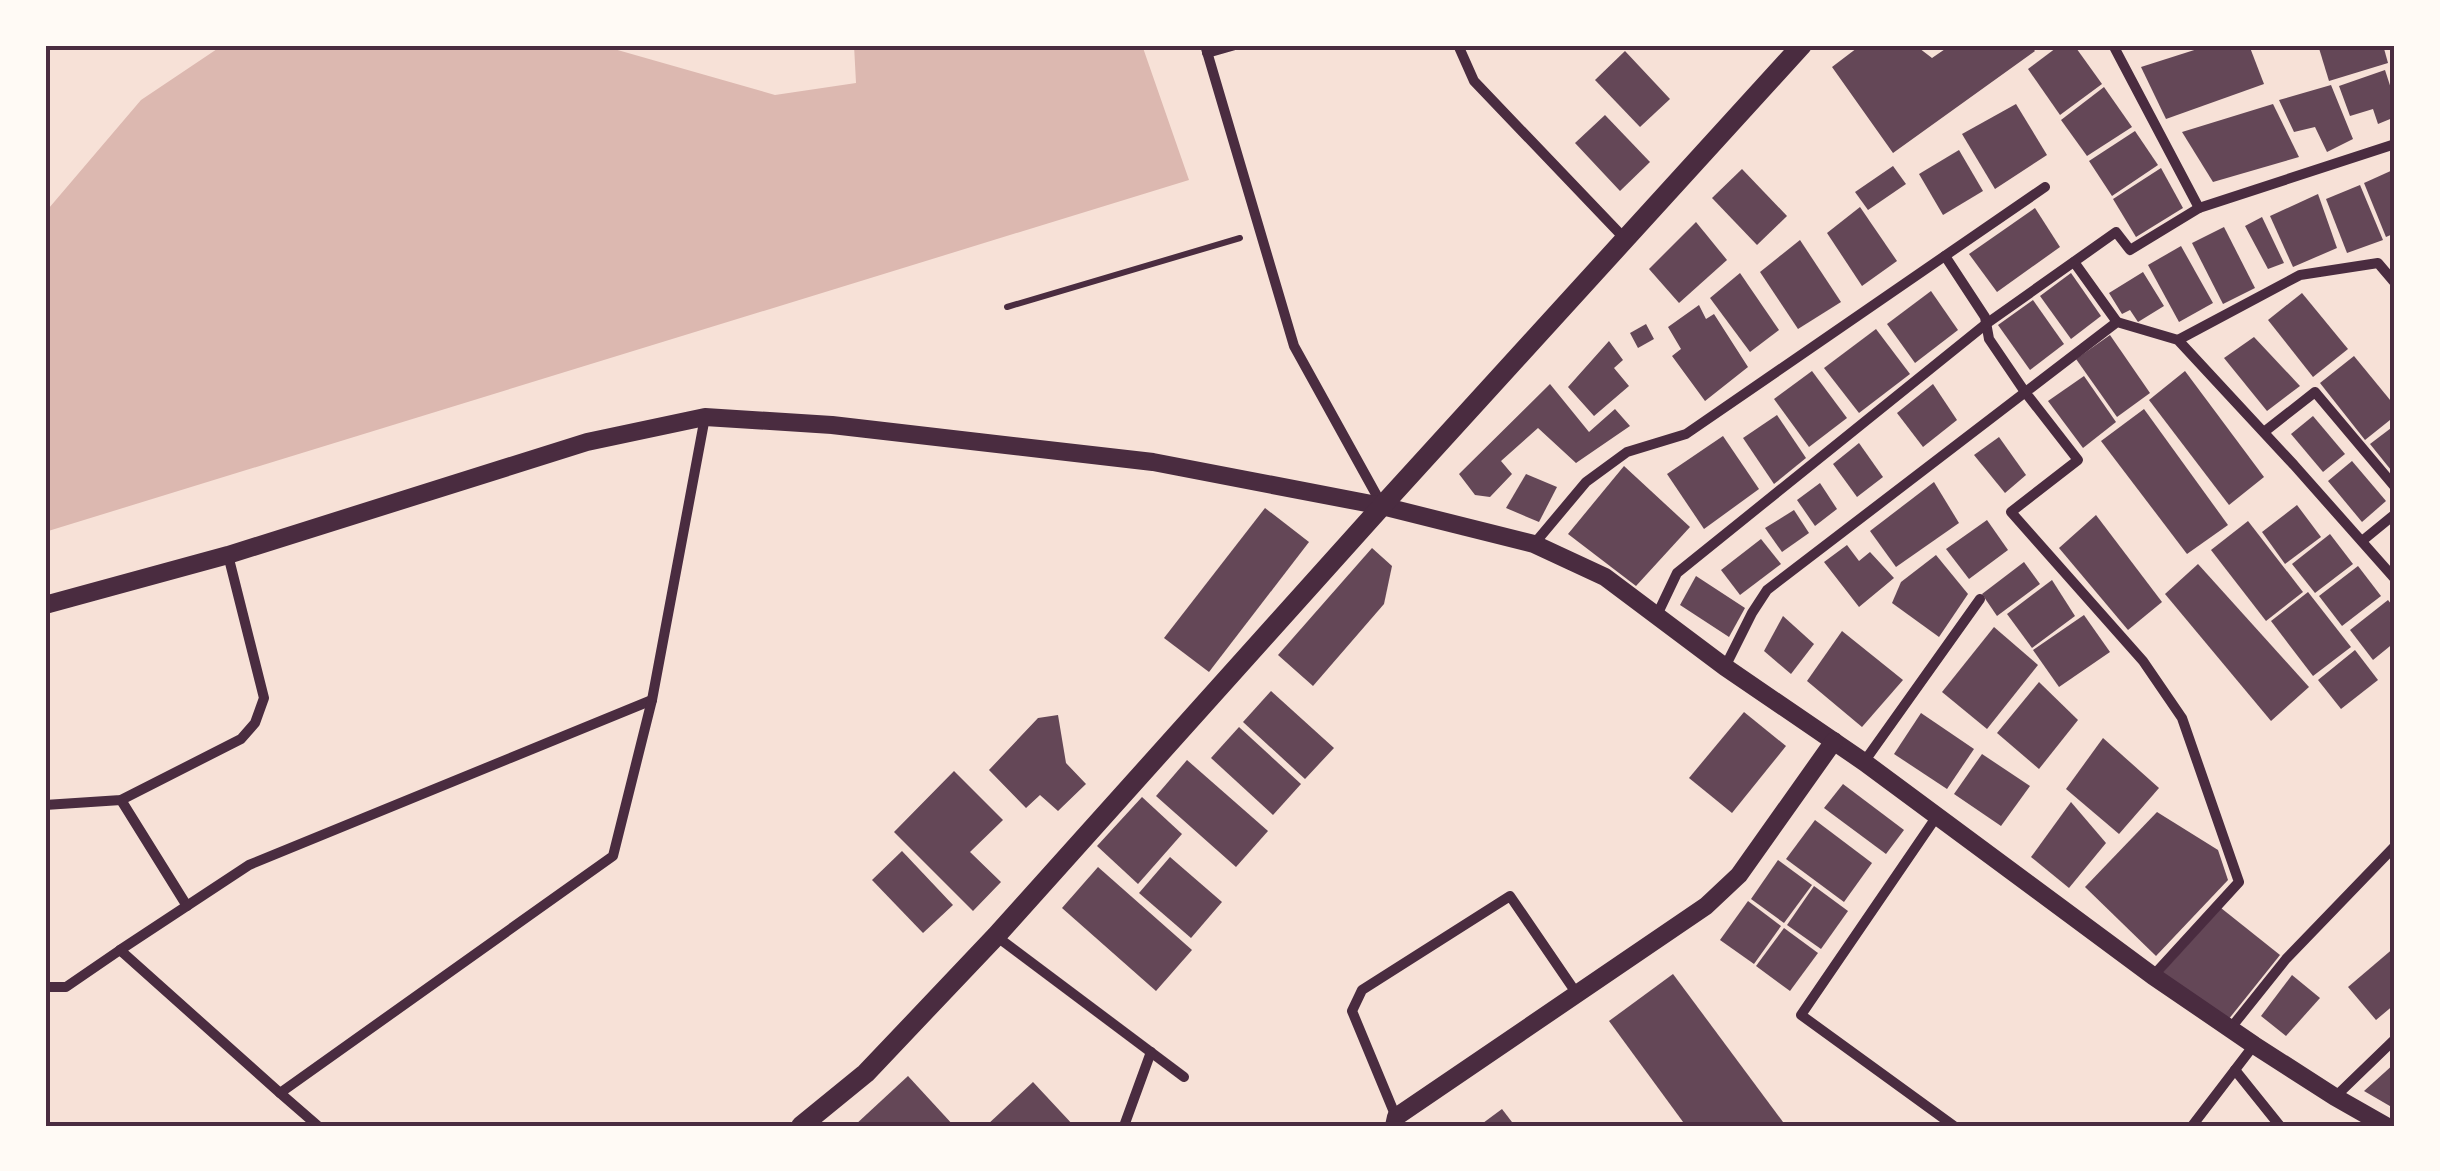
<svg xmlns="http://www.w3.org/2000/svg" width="2440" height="1171" font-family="Signika,sans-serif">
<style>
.water{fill:#dcb8b0}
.building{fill:#644757}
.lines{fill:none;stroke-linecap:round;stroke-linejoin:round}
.path{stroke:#4a2c40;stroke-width:6}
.minor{stroke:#4a2c40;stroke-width:10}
.tertiary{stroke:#4a2c40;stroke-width:18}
.secondary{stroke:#4a2c40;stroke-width:20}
.neatline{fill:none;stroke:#4a2c40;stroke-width:4}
</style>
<rect width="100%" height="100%" fill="#f7e1d7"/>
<!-- water -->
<polygon class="water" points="271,45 600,45 775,95 856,83 854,45 1142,45 1189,180 45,532 45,210 49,208 141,100 220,47"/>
<!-- building -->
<g class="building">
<polygon points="1861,45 1915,45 1932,58 1951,45 2030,45 2035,51 1893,153 1832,67"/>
<polygon points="2060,45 2074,45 2102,84 2060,115 2028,69"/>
<polygon points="2210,45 2249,45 2264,84 2166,119 2141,67"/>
<polygon points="2318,45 2383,45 2388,63 2329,81"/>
<polygon points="1625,51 1670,99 1640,127 1595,80"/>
<polygon points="2385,70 2395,101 2395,117 2378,124 2373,109 2350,116 2339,86"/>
<polygon points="2331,85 2353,139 2327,152 2315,127 2294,132 2279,100"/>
<polygon points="2104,87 2132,127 2087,156 2061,120"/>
<polygon points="2016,104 2047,155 1995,189 1962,134"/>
<polygon points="2273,104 2299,157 2213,182 2182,132"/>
<polygon points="1605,115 1650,162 1620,191 1575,143"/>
<polygon points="2135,131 2158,165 2112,196 2089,161"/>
<polygon points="1959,150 1983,191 1943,215 1919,174"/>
<polygon points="1893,166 1906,184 1868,210 1855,192"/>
<polygon points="2161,168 2183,208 2136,237 2113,199"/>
<polygon points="1742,169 1787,216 1757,245 1712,198"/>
<polygon points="2395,169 2395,233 2386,237 2364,183"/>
<polygon points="2360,185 2383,240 2347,253 2326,199"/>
<polygon points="2318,194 2337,248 2293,267 2270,216"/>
<polygon points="1860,207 1897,261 1862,286 1827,233"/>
<polygon points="2035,208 2060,247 1997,292 1969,254"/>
<polygon points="2262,217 2284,263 2268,269 2245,226"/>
<polygon points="1696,222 1727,260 1679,303 1649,269"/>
<polygon points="2224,227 2255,288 2223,304 2192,243"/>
<polygon points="1800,240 1841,302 1798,329 1760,272"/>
<polygon points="2181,246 2213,303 2179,322 2148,265"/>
<polygon points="2143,272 2164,306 2138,322 2130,310 2122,314 2109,293"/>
<polygon points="1740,273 1779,330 1750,352 1710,298"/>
<polygon points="2071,273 2101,316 2071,339 2040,296"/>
<polygon points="1931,291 1958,330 1915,363 1887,324"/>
<polygon points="2302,293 2348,349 2313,377 2268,320"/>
<polygon points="2033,300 2064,344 2030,370 1998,325"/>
<polygon points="1699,305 1706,319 1714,314 1748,367 1705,401 1672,356 1681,349 1668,327"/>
<polygon points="1646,324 1654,339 1638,348 1630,333"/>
<polygon points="1876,329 1910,374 1859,413 1824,368"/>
<polygon points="2110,335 2150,393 2117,417 2076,359"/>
<polygon points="2254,337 2300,386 2267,411 2224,358"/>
<polygon points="1609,341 1623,360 1614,368 1629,386 1594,416 1568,387"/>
<polygon points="2354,356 2395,406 2395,416 2365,440 2320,383"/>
<polygon points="1812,371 1847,418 1809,447 1774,399"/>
<polygon points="2185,371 2264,477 2229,505 2149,400"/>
<polygon points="2084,376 2116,422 2083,448 2048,401"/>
<polygon points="1550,384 1589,432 1615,409 1630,426 1576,463 1538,428 1501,461 1512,474 1490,497 1475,495 1459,474"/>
<polygon points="1933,384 1957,420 1923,447 1897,413"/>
<polygon points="2144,409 2228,525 2187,554 2101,441"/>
<polygon points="1777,415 1806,458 1774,484 1743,438"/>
<polygon points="2313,416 2345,454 2323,472 2291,434"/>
<polygon points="2395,425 2395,475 2370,444"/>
<polygon points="1723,436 1759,489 1704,529 1667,474"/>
<polygon points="1999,437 2026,475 2005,493 1974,455"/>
<polygon points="1859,443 1883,477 1857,497 1833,464"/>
<polygon points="2352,461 2386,501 2362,522 2328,481"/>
<polygon points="1624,466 1690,527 1636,586 1568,534"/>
<polygon points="1526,474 1557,487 1539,522 1506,508"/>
<polygon points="1934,482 1959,523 1896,567 1870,531"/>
<polygon points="1820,483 1837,509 1815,526 1797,500"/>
<polygon points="2297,505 2321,537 2285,564 2262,532"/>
<polygon points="1265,508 1309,542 1209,672 1164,638"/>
<polygon points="1794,510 1809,533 1782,552 1765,528"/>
<polygon points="2096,515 2162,602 2128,630 2059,548"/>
<polygon points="1987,520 2008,550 1969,579 1946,549"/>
<polygon points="2248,521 2303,592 2266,621 2211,550"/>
<polygon points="2330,534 2353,564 2315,593 2292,564"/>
<polygon points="1761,539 1781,564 1740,595 1721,570"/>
<polygon points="1847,545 1859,561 1870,552 1894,578 1859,607 1824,562"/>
<polygon points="1372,548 1392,566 1384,604 1313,686 1278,655"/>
<polygon points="1936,555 1968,594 1939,637 1892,603 1901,582"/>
<polygon points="2024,562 2040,584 1997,616 1982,594"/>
<polygon points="2198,564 2309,687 2271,721 2165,594"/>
<polygon points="2358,566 2381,596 2342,626 2319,596"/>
<polygon points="1696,576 1745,608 1729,637 1680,605"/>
<polygon points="2052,580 2075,616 2032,648 2007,614"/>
<polygon points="2308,592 2351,647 2313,676 2271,621"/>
<polygon points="2388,600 2395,609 2395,642 2373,660 2350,630"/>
<polygon points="2084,615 2110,652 2059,687 2033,650"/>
<polygon points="1783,616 1814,644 1791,674 1764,651"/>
<polygon points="1994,627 2038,665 1987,729 1942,692"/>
<polygon points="1842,631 1903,680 1862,727 1807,681"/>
<polygon points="2355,650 2378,680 2341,709 2318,680"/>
<polygon points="2039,682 2078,720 2039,769 1997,733"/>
<polygon points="1271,691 1334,748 1305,779 1243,722"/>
<polygon points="1744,712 1786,746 1732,813 1689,778"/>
<polygon points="1921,713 1974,749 1947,789 1894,754"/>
<polygon points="1058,715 1066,763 1086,784 1058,811 1040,795 1026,808 989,770 1038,718"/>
<polygon points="1239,727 1301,784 1273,815 1211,758"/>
<polygon points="2103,738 2159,788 2119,834 2066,789"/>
<polygon points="1982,754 2030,786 2001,826 1954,794"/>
<polygon points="1187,760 1268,831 1236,867 1156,796"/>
<polygon points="954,771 1003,820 970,852 1001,882 973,911 894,832"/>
<polygon points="1843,784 1904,830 1886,854 1824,808"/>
<polygon points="1142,797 1182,834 1138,884 1097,846"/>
<polygon points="2071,802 2106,843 2069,888 2031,857"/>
<polygon points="2157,812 2218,850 2228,880 2156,956 2085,887"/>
<polygon points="1815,820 1872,863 1844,902 1786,859"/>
<polygon points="902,851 953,905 923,933 872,880"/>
<polygon points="1170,857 1222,902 1191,938 1139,893"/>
<polygon points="1778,860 1812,885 1784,923 1751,899"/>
<polygon points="1098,867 1192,950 1156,991 1062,908"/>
<polygon points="1814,886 1848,911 1821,949 1787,925"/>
<polygon points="1748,901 1781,926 1754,964 1720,940"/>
<polygon points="2221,908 2280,955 2228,1020 2161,974"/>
<polygon points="1784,928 1818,953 1790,991 1756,966"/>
<polygon points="2395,947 2395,1004 2376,1020 2348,987"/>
<polygon points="1673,974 1786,1126 1686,1126 1609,1021"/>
<polygon points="2292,975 2320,998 2286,1036 2261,1016"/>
<polygon points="2395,1063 2395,1109 2364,1091"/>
<polygon points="908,1076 954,1126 854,1126"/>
<polygon points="1033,1082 1074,1126 986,1126"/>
<polygon points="1502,1109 1515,1126 1479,1126"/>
</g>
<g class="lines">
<!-- path -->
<polyline class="path" points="1007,307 1240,238"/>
<!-- minor -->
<g class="minor">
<polyline points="1205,45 1294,346 1382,505"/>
<polyline points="1458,45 1474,81 1626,240"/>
<polyline points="2113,45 2199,208"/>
<polyline points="1207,53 1235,45"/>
<polyline points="1945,256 1985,317 1989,339 2025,392 2078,460 2011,512 2143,661 2182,718 2239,882 2153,976"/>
<polyline points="2074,262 2117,322"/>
<polyline points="2178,340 2300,275 2378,263 2395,283"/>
<polyline points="2264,432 2315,392 2395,487"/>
<polyline points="2362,541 2395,514"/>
<polyline points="1534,544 1586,482 1627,452 1686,434 2045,187"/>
<polyline points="1657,615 1677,573 1986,324 2116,232 2130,250 2199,208 2395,144"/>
<polyline points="1725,667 1752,613 1767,590 2117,322 2178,340 2294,465 2395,579"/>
<polyline points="1864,762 1980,599"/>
<polyline points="121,800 187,906"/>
<polyline points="45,805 121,800 241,739 255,723 264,698 228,555"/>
<polyline points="1937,816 1801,1015 1954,1126"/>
<polyline points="996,936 1184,1077"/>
<polyline points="120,950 249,865 652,700"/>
<polyline points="45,987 66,987 120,950 280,1093"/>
<polyline points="2230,1029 2286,959 2395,846"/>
<polyline points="2235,1070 2280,1126"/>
<polyline points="2335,1097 2395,1039"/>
<polyline points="1396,1117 1352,1011 1362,990 1510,896 1577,994"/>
<polyline points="318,1126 280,1093 613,856 652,700 705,417"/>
<polyline points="1124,1126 1151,1052"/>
<polyline points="2192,1126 2254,1045"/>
</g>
<!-- tertiary -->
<g class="tertiary">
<polyline points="45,605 228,555 587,442 705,417 832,425 1153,462 1382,506 1534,544 1605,577 1725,667 1864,762 2153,976 2254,1045 2335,1097 2386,1126"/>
<polyline points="1394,1126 1396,1117 1706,906 1739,875 1834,741"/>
</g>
<!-- secondary -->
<polyline class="secondary" points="801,1126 866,1073 996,936 1382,506 1802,45"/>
</g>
<!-- border -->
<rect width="2440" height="1171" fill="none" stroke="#fffaf5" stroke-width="95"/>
<rect x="48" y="48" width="2344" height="1076" class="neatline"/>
</svg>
